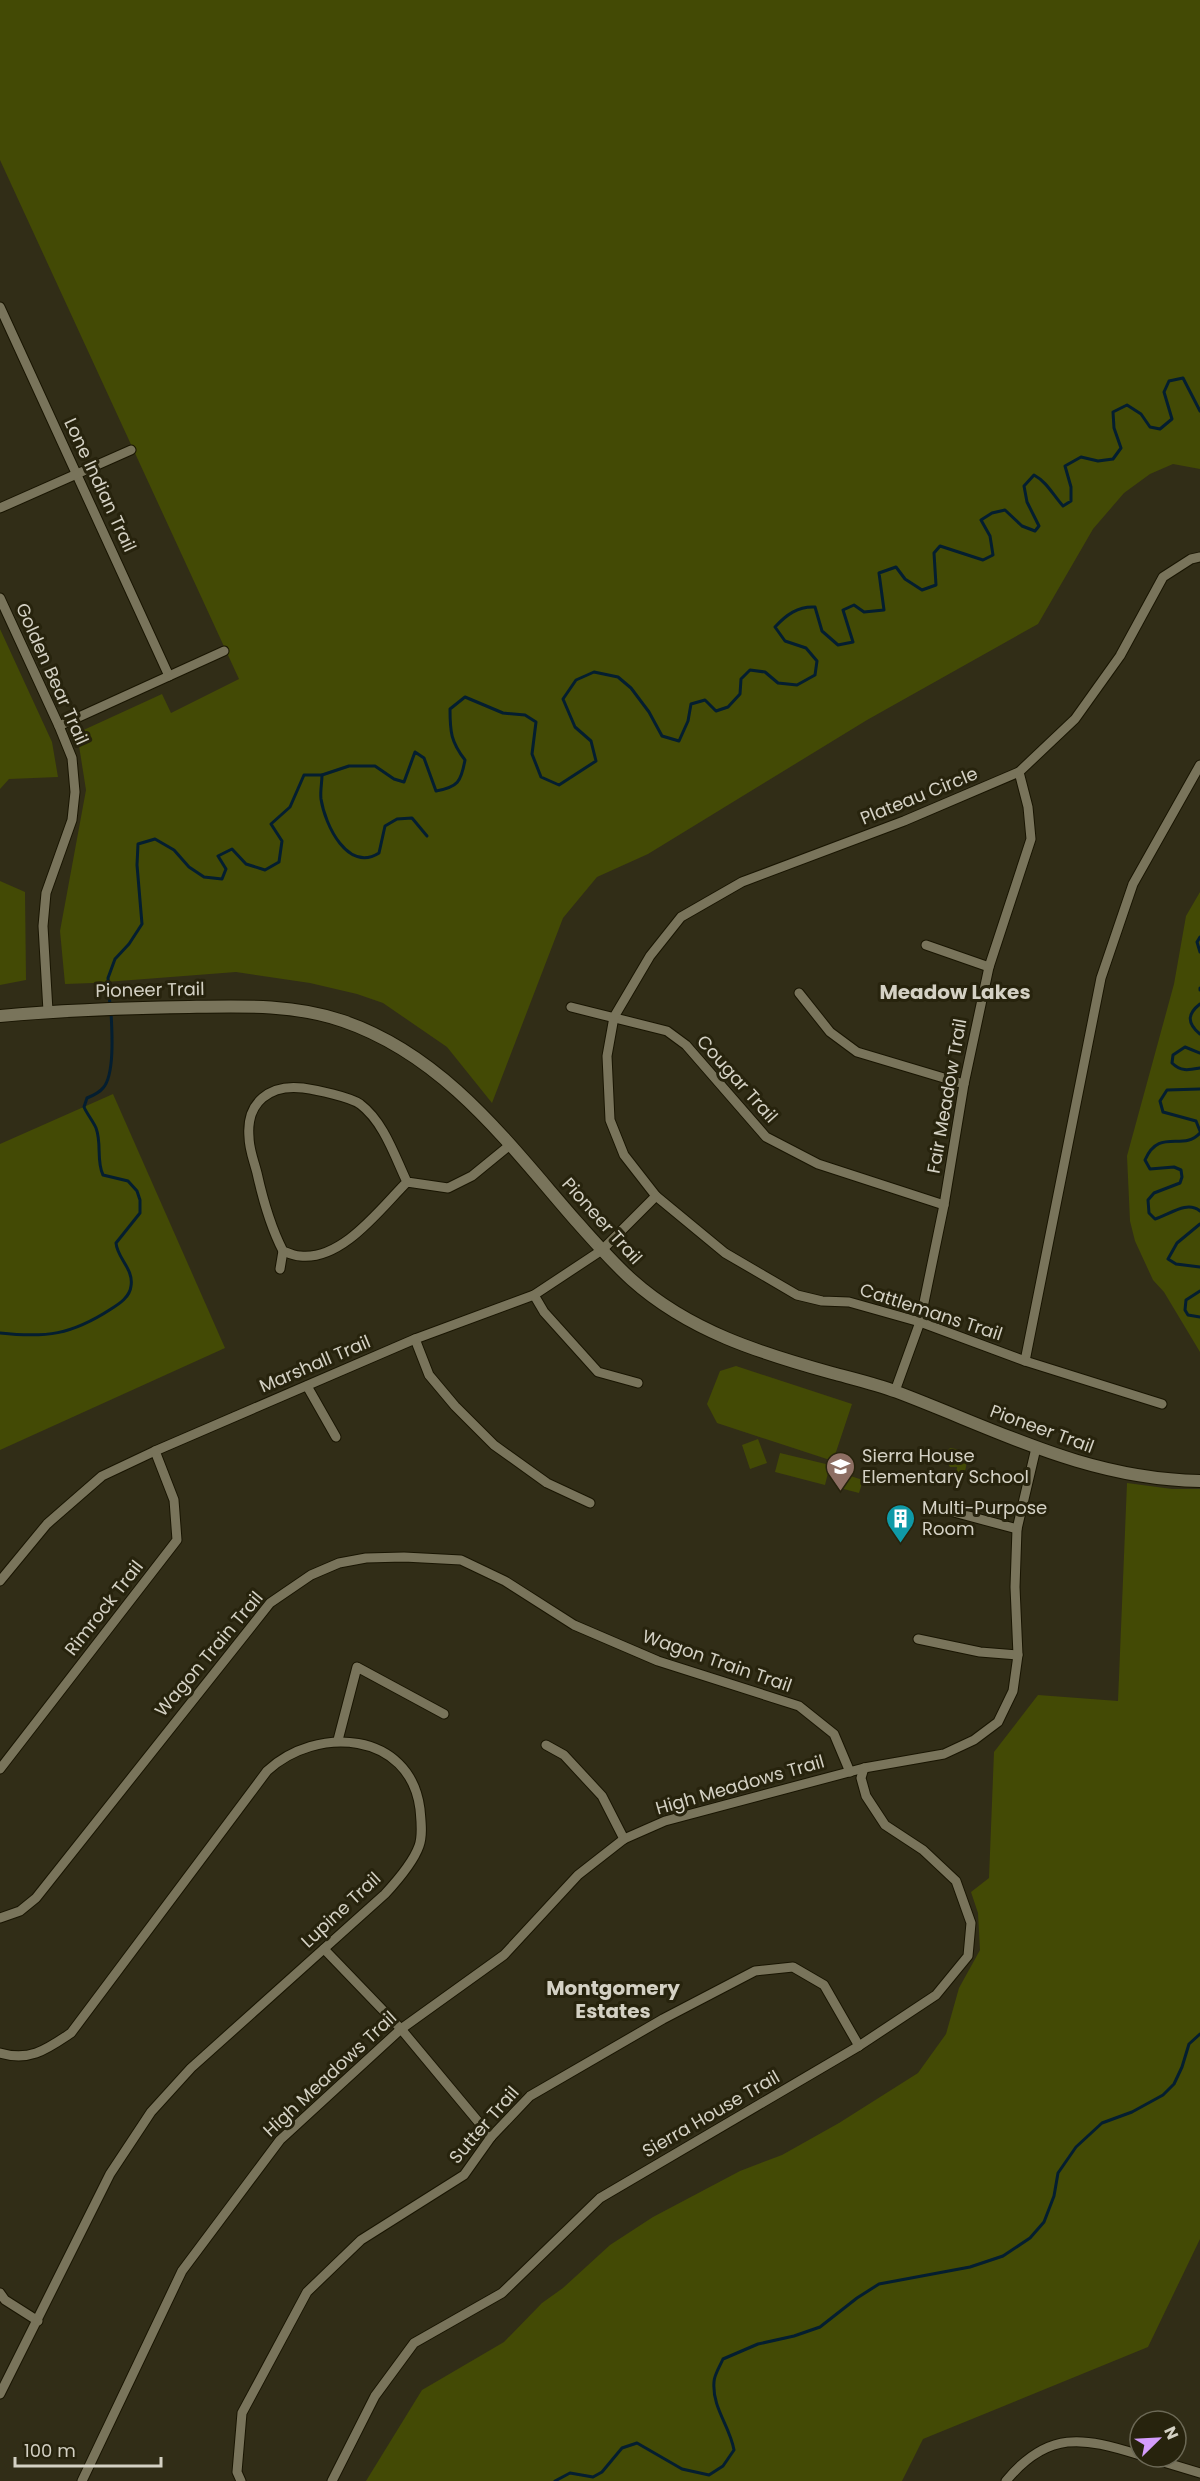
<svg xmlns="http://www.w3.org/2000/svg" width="1200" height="2481" font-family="Poppins,sans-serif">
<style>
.green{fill:#434a05}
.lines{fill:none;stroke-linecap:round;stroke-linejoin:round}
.stream{stroke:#041e30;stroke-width:3}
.street-casing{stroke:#191502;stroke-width:11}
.secondary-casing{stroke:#191502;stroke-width:14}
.street{stroke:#79745b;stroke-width:9}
.secondary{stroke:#79745b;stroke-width:12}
.labels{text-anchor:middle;stroke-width:6;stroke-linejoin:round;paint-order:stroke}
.street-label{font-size:18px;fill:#d4d1c4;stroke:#27230d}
.poi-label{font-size:18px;fill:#d4d1c4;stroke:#27230d;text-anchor:start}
.neighbourhood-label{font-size:20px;font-weight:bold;fill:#d4d1c4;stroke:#27230d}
</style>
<rect width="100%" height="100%" fill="#312d17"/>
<!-- green -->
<g class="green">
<polygon points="0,0 1200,0 1200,469 1173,464 1150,474 1124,493 1093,529 1038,624 867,720 648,854 597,877 563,918 492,1103 447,1047 383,1003 357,994 310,983 236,972 93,983 65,984 60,931 86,790 77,733 162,694 171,713 239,679 0,160"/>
<polygon points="0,629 52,742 58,777 9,779 0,789"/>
<polygon points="0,881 25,892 26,980 0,985"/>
<polygon points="1200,892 1200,1352 1164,1292 1153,1280 1135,1241 1130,1221 1127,1156 1174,984 1186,916"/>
<polygon points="113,1094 225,1348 0,1450 0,1144"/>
<polygon points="736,1366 852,1404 833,1461 717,1423 707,1404 720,1371"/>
<polygon points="758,1439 767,1463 750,1469 742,1445"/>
<polygon points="950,1448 961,1450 967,1462 965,1471 960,1474 956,1474 957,1467 950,1467 943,1456"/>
<polygon points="780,1453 830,1465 825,1485 775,1472"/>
<polygon points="841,1473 863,1480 859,1493 836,1487"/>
<polygon points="1127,1483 1172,1489 1200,1489 1200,2239 1148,2347 923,2439 902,2481 366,2481 422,2390 504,2342 542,2303 563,2288 610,2245 653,2217 740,2171 782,2155 839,2123 918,2073 946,2034 959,1988 980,1950 978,1913 971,1892 989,1878 994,1752 1038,1695 1118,1701"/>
</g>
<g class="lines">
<!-- stream -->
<g class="stream">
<path d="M322,775c0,8 -2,16 -1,24 4,26 27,74 58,54l6,-27 12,-7 15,-1 15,18"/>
<polyline points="1200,937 1197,942 1200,952"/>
<polyline points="1200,988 1200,990"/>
<path d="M1200,1004c-13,10 -13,19 0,30"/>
<path d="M110,1006l-2,-28 7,-19 14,-15 13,-20 -5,-59 1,-21 17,-5 19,11 15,17 15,10 18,2 4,-10 -8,-13 14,-7 14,15 19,6 14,-8 3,-21 -11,-17 19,-17 14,-32h18l27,-9h26l19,13 10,3 11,-30 9,6 12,33c22,-4 25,-9 29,-31 -14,-18 -15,-28 -15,-51l15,-12 38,16 22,2 11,7 -4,32 9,23 18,8 37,-24 -5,-20 -16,-14 -12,-28 13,-19 18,-8 24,5 13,11 18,24 13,24 17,5 9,-20 3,-17 14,-4 11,11 12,-4 12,-13 1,-15 9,-9 15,2 13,11 19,2 18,-10 2,-14 -11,-13 -21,-7 -10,-14c11,-12 23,-21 40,-20l7,24 16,14 15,-3 -10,-32 11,-5 10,7 20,-2 -5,-37 17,-6 9,12 17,11 14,-5 -2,-32 6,-7 43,14 10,-5 -3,-19 -9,-16 11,-7 13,-3 17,16 13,5 4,-5 -12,-24 -3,-16 10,-11c13,7 19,20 29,31l8,-5v-14l-6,-21 16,-9 17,4 15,-2 8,-11 -7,-20 -1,-16 14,-7 14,9 9,13 10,2 12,-10 -8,-27 5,-11 14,-3 17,33"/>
<path d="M1200,1053l-15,-6 -12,8 -1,8c9,9 17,7 28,5"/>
<polyline points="1200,1089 1167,1090 1160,1101 1163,1112 1196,1121 1200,1131"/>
<path d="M1200,1133c-17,19 -41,-6 -55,27l5,9 24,-2 7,3 1,7 -2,6 -26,10 -6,7 1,13 6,6c14,-4 32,-19 45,-8"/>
<polyline points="1200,1224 1177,1243 1168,1259 1176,1264 1200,1267"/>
<polyline points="1200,1291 1186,1300 1185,1310 1188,1315 1200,1317"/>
<path d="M0,1333c46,5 71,2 111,-24 8,-5 19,-12 20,-23 3,-17 -14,-28 -15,-43l24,-30v-13l-3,-9 -9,-10 -25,-6c-7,-15 -1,-31 -7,-47 -3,-7 -9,-14 -12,-21l3,-9c5,-2 12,-5 16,-10 12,-13 9,-58 8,-76"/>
<path d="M555,2481l15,-8 23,4 9,-5 20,-24 15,-5 45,26 27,6 14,-9 11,-16c-4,-24 -22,-42 -20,-68 0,-7 6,-16 9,-23l35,-15 36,-8 26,-9 37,-29 22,-14 91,-17 33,-11 27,-18 14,-16 10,-26 4,-23 18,-26 26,-24 30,-11 31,-17 11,-11 8,-17 7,-23 11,-10"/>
</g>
<defs>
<g id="street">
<polyline points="0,307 169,676"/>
<polyline points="0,508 131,450"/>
<polyline points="0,598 59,726 72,758 75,792 72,820 46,893 43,926 48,1011"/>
<polyline points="59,726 224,651"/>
<polyline points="926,945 989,967"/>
<polyline points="799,993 830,1032 857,1052 964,1084"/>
<polyline points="571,1007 667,1031 686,1045 766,1137 818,1164 944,1205"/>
<path d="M407,1182c-27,27 -65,79 -107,74 -5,0 -12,-3 -17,-5 -13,-25 -20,-51 -26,-78 -3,-12 -8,-24 -8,-36 -3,-35 21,-53 54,-49 14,2 47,9 57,16 24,18 35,53 47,78l41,6 24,-12 38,-31"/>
<polyline points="280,1269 283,1251"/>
<polyline points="534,1295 544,1312 598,1372 638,1383"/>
<polyline points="415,1339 429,1375 455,1406 494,1445 547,1483 590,1503"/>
<polyline points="1025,1361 1101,978 1133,884 1200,765"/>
<polyline points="307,1386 336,1437"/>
<polyline points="895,1391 920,1322 944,1205 964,1084 989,967 1031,839 1028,807 1019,772"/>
<polyline points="1162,1404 1025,1361 920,1322 849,1302 822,1301 797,1295 725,1253 656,1196 624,1155 610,1120 607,1056 614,1017 650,956 681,917 742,882 904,821 1019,772 1075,719 1120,656 1163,577 1191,559 1200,557"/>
<polyline points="950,1511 1017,1529"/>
<polyline points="0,1581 47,1524 102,1476 155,1451 415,1339 534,1295 602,1250 656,1196"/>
<polyline points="918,1639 980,1652 1018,1655"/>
<polyline points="338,1740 357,1667 444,1714"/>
<polyline points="546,1745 564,1755 602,1796 624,1839"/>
<polyline points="0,1769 177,1540 174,1500 155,1451"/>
<polyline points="0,1918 20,1911 36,1898 270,1603 311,1575 339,1563 366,1558 404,1557 461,1560 505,1581 574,1625 658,1661 799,1706 834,1734 850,1772"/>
<polyline points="324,1949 401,2029 491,2137"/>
<path d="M0,2053c30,9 47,-4 71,-20l196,-262c49,-46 143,-40 153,38 1,12 3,26 -1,37 -6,17 -22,35 -34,48l-194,174 -40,44 -41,62 -110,220"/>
<polyline points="0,2293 5,2300 38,2321"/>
<polyline points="1147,2457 1200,2473"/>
<polyline points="82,2481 182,2271 280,2140 401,2029 504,1955 578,1875 624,1839 665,1821 864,1768 944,1754 974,1740 998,1722 1013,1691 1018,1655 1015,1587 1017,1529 1036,1448"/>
<polyline points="241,2481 237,2472 242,2413 307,2292 361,2240 464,2175 491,2137 530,2096 663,2019 755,1971 793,1967 824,1985 859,2046"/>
<polyline points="332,2481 375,2396 414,2343 502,2293 600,2198 859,2046 936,1995 968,1956 971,1923 956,1881 923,1850 885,1825 866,1796 861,1778 864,1768"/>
<path d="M1006,2481c42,-51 77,-44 134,-26"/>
</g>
<path id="secondary" d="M0,1016c63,-6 126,-8 189,-9 52,-1 105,-3 154,14 102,35 165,122 233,200 18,20 36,41 56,59 57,51 128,73 200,93 22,6 44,11 65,19 103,39 190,87 303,89"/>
</defs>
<!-- street casing -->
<use href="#street" class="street-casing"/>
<!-- secondary casing -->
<use href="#secondary" class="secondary-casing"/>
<!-- street -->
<use href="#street" class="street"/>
<!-- secondary -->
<use href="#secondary" class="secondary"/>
</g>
<!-- icons -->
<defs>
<symbol id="school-pin" viewBox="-11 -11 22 30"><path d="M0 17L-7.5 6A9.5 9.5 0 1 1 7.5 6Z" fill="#8d6e63" stroke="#27230d"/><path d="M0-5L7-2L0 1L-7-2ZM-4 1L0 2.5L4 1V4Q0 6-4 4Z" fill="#fff"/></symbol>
<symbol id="building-pin" viewBox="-11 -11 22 30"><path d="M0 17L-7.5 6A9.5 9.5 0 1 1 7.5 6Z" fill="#0f9aa8" stroke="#27230d"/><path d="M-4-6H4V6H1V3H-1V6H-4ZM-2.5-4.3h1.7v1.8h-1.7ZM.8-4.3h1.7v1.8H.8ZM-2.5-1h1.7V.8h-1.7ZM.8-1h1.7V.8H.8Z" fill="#fff"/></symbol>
</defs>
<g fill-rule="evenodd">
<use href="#school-pin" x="824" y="1450" width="33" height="45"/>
<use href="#building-pin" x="884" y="1502" width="33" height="45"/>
</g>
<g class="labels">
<!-- street labels -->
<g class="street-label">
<text transform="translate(100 485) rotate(65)" y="6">Lone Indian Trail</text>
<text transform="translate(52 674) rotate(66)" y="6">Golden Bear Trail</text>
<text transform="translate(919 796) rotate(-22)" y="6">Plateau Circle</text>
<text transform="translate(150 990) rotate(-1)" y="6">Pioneer Trail</text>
<text transform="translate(737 1079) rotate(48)" y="6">Cougar Trail</text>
<text transform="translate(947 1096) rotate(-80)" y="6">Fair Meadow Trail</text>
<text transform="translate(602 1221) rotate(48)" y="6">Pioneer Trail</text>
<text transform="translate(931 1312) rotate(18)" y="6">Cattlemans Trail</text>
<text transform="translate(315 1364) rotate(-23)" y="6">Marshall Trail</text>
<text transform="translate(1042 1429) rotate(20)" y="6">Pioneer Trail</text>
<text transform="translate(104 1608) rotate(-52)" y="6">Rimrock Trail</text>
<text transform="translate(209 1654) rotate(-50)" y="6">Wagon Train Trail</text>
<text transform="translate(717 1661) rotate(19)" y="6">Wagon Train Trail</text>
<text transform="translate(740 1785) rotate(-16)" y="6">High Meadows Trail</text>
<text transform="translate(341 1910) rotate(-43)" y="6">Lupine Trail</text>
<text transform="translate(330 2074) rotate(-43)" y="6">High Meadows Trail</text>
<text transform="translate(711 2114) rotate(-30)" y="6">Sierra House Trail</text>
<text transform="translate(484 2125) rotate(-49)" y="6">Sutter Trail</text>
</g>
<!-- poi labels -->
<g class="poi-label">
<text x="862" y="1462">Sierra House<tspan x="862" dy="21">Elementary School</tspan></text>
<text x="922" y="1514">Multi-Purpose<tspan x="922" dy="21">Room</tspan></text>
</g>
<!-- neighbourhood labels -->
<g class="neighbourhood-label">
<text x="955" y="999">Meadow Lakes</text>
<text x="613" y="1995">Montgomery<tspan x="613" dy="23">Estates</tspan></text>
</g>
</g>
<!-- north arrow -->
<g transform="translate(1158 2439) rotate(66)"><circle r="28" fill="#27230d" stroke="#6c6956" stroke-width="1.5"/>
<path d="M0-4.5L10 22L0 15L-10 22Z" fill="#d49cfc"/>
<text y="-9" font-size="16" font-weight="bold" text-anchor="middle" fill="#d4d1c4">N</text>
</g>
<!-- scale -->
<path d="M15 2457v9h146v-9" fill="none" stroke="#d4d1c4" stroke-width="3"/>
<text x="24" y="2457" font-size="18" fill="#d4d1c4" stroke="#27230d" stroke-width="4.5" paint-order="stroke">100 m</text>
</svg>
